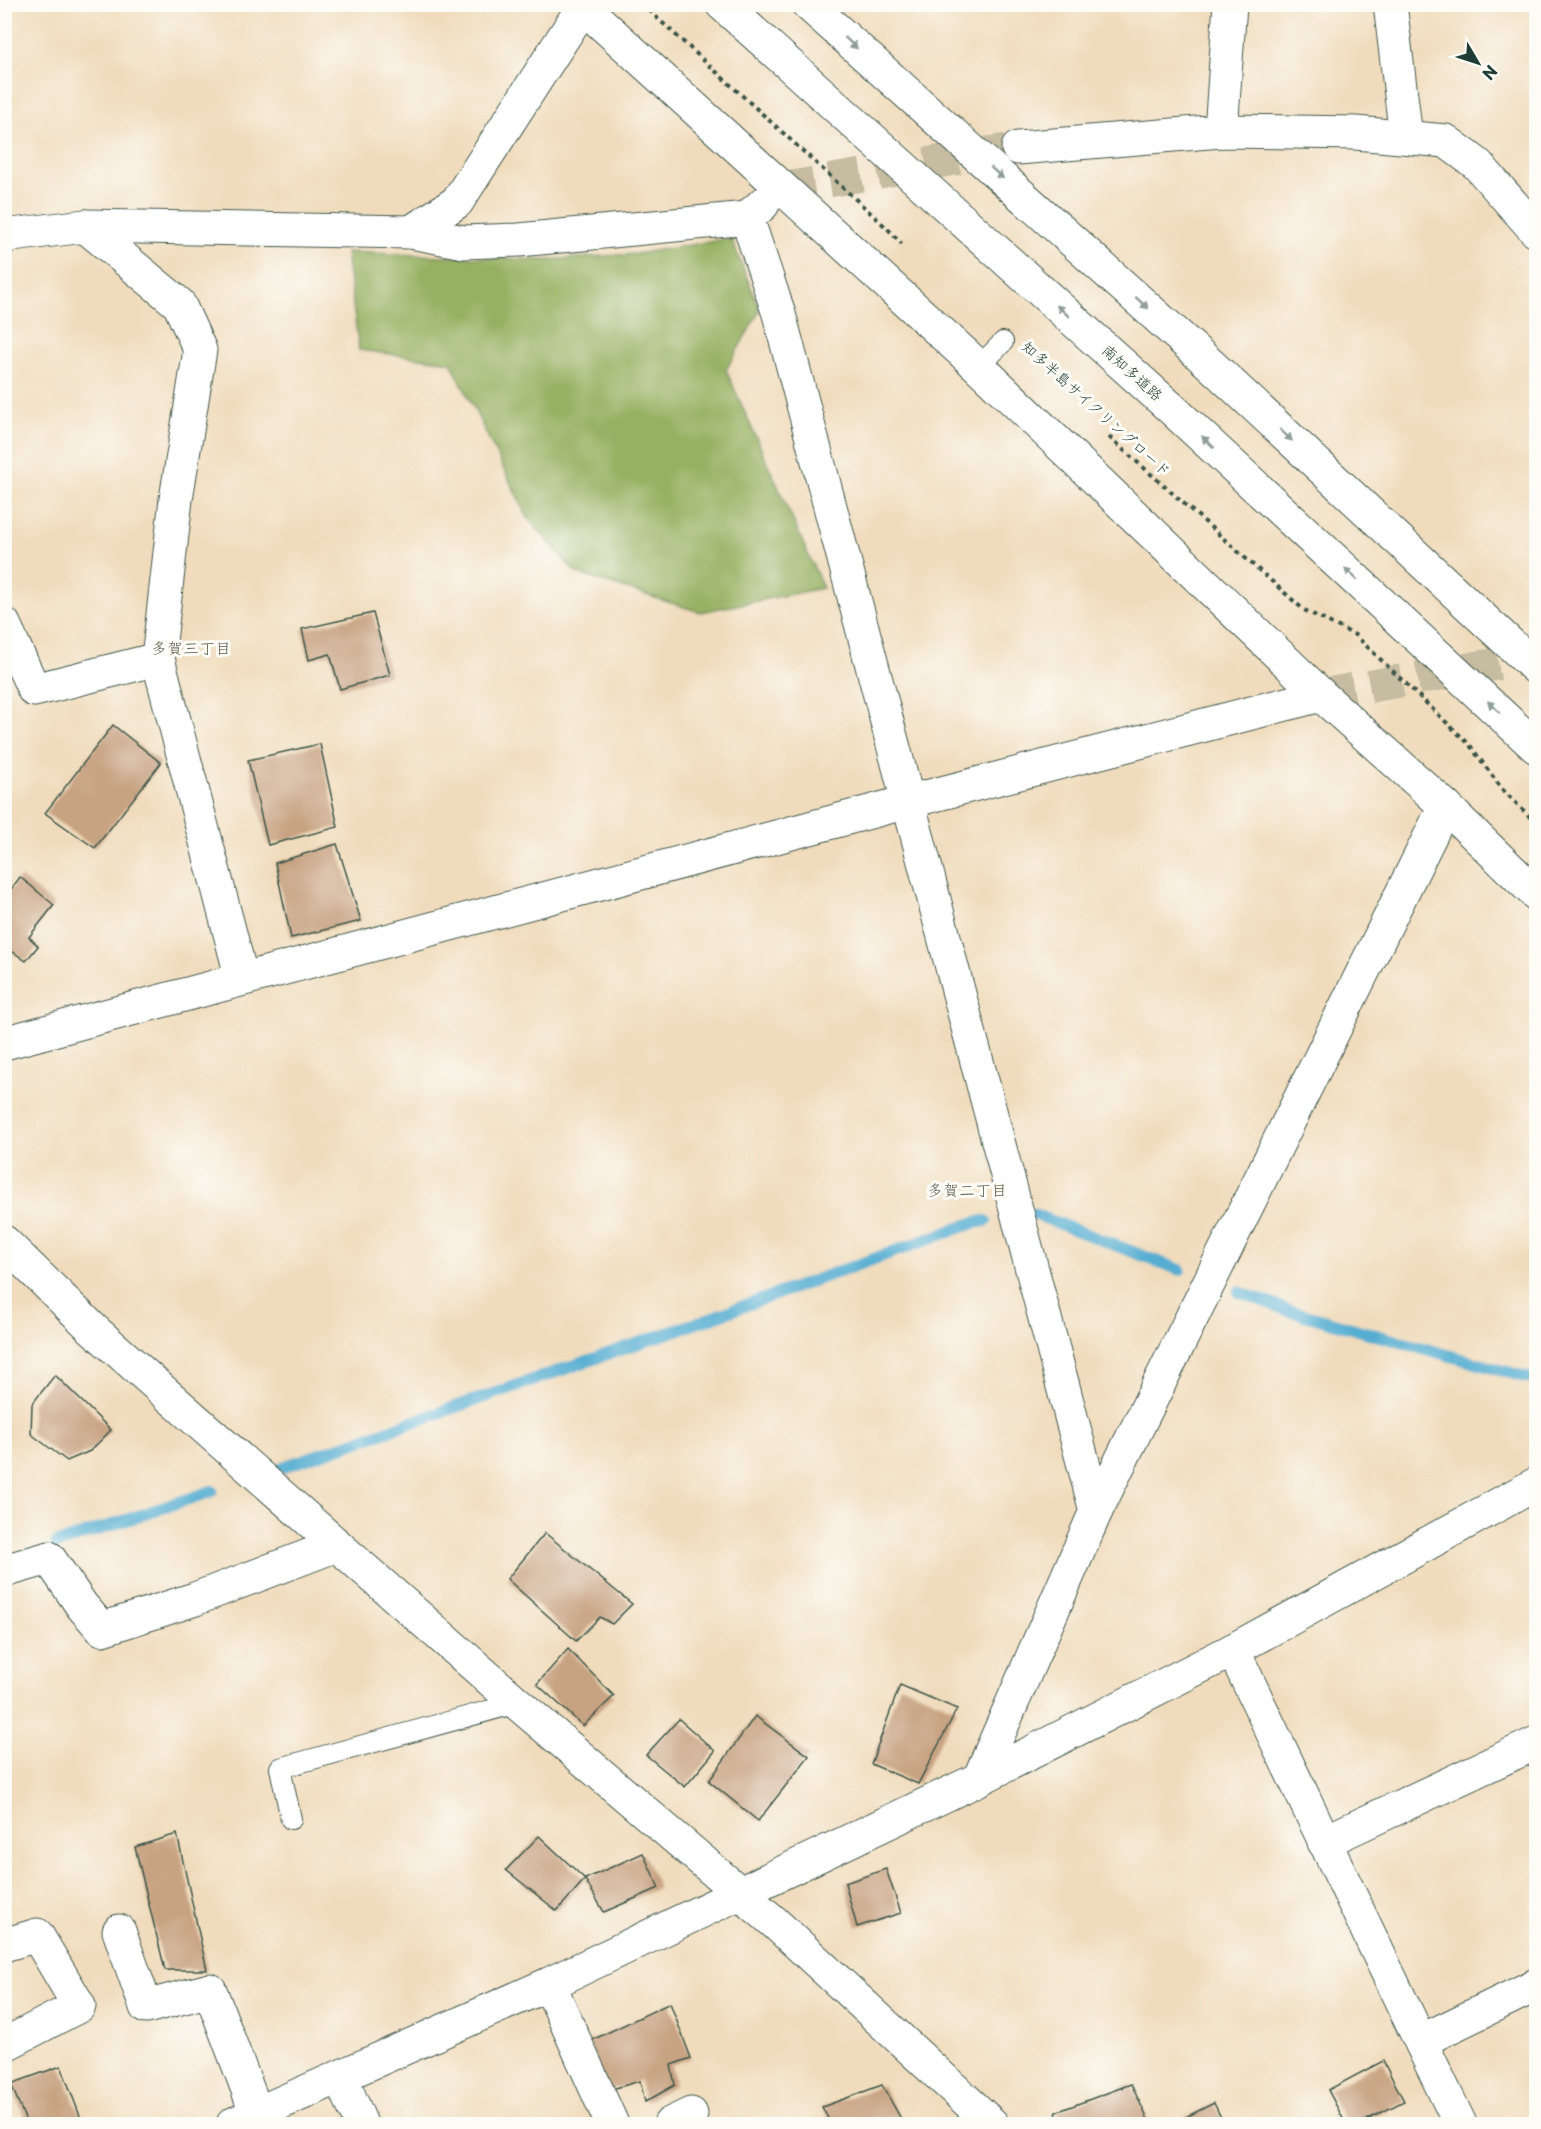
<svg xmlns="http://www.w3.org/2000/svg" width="1541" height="2129" font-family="'Playpen Sans','Klee One',sans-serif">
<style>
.forest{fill:#96b162;stroke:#5a774b;stroke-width:1.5}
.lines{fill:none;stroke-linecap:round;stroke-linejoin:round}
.stream{stroke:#54add1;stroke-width:12}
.building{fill:#c8a382}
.minor-tunnel{stroke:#c6bca1;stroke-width:33;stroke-dasharray:33 16;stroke-linecap:butt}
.service-casing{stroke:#3e5548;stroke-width:22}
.minor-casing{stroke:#3e5548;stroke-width:35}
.tertiary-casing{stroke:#3e5548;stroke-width:35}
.motorway-casing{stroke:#3e5548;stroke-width:35}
.path{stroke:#3e5548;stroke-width:4;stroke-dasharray:4.5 4.5;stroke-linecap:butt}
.service{stroke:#fff;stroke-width:20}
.minor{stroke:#fff;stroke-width:33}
.tertiary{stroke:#fff;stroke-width:33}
.motorway{stroke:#fff;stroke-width:33}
.oneway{fill:#8f9e9a}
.labels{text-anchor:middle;stroke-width:6;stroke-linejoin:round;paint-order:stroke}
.street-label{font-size:15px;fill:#1f3d34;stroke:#fdfcf7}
.neighbourhood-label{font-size:16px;fill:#5a614f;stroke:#fdfcf7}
</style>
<rect width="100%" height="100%" fill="#fdfcf7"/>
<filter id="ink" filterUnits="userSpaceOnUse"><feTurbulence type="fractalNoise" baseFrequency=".0167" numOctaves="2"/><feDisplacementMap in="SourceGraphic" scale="12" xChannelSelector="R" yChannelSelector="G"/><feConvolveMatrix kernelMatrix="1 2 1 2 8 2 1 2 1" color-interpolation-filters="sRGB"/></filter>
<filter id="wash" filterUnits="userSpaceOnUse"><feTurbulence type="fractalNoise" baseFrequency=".008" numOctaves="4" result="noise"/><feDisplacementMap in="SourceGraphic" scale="24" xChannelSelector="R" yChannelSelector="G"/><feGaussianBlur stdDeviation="1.35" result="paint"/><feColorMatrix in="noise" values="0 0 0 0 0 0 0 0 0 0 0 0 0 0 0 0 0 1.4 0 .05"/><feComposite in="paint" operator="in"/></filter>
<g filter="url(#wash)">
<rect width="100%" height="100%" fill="#f0dcbc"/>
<!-- forest -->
<polygon class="forest" points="731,238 760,310 726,370 823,588 700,612 576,573 528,518 451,362 359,350 346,252 545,260 636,254"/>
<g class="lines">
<!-- stream -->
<g class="stream">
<polyline points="1034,1214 1180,1270"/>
<polyline points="1239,1292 1287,1310 1536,1380"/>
<polyline points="283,1467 708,1319 973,1223 986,1221"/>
<polyline points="56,1544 212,1491"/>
</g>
</g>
<g id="blocks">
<!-- building -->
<g class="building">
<polygon points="373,613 390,675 340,689 330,654 309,660 302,629"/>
<polygon points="113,725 161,763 95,848 45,813"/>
<polygon points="320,744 338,827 268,845 248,760"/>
<polygon points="337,844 361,921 291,938 275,863"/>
<polygon points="20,877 54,905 29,937 38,946 26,961 13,952 4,961 4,899"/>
<polygon points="55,1375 111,1430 90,1451 67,1461 31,1434 32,1404"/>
<polygon points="545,1533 632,1604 612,1624 600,1617 576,1641 507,1579"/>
<polygon points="568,1649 614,1696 583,1726 537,1684"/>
<polygon points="900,1685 957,1709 918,1784 871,1764"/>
<polygon points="755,1716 809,1756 758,1821 709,1781"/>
<polygon points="679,1719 715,1751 685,1787 646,1755"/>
<polygon points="177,1834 207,1970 165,1970 135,1847"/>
<polygon points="539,1836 585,1879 557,1911 506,1870"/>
<polygon points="643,1853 659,1888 604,1912 585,1879"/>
<polygon points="886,1869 901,1913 857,1927 845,1883"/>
<polygon points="670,2003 691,2058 671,2065 675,2085 645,2102 640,2081 605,2091 586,2043"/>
<polygon points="1383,2061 1404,2101 1359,2124 1346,2124 1328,2090"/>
<polygon points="61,2066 83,2124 27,2124 11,2084"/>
<polygon points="1131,2084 1150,2124 1059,2124 1056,2112"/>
<polygon points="882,2085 904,2124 831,2124 822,2107"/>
<polygon points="1214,2103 1224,2124 1172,2124"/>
</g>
</g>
</g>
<g filter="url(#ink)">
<use href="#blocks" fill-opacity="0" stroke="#3e5548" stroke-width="1.5"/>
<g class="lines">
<!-- minor-tunnel -->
<g class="minor-tunnel">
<polyline points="781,189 1018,148"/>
<polyline points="1321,695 1536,657"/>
</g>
<defs>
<g id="service">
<polyline points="979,367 1003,342"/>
<polyline points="291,1819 280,1768 517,1703"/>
</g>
<g id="minor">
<polyline points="580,4 979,367 1321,695 1445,806 1536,894"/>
<polyline points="1390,4 1406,137"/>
<polyline points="1221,131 1230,4"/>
<polyline points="1018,148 1221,131 1356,133 1446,141 1477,164 1536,231"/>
<polyline points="747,218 779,314 1096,1511"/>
<polyline points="85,226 179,304 200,350 176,499 158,659 242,979"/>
<polyline points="411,232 457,202 583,7"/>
<polyline points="4,236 85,226 411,232 464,242 519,240 747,218 763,204"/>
<polyline points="4,624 34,690 158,659"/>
<polyline points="4,1043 907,802 1321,695"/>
<polyline points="4,1571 49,1558 82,1606 102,1629 195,1599 337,1545"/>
<polyline points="1233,1650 1460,2124"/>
<polyline points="979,1779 1096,1511 1445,806"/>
<polyline points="1324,1842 1536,1743"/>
<polyline points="119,1931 146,2007 210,1990 257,2114"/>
<polyline points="4,1945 37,1935 79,2006 4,2045"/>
<polyline points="549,1984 612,2124"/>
<polyline points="1421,2041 1536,1985"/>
<polyline points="341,2077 361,2124"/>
<polyline points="233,2124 549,1984 979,1779 1233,1650 1536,1484"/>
<polyline points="670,2124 691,2114"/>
</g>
<polyline id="tertiary" points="4,1242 93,1329 337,1545 517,1703 774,1922 992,2124"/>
<g id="motorway">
<polyline points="722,4 1172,409 1536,747"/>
<polyline points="808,4 1211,365 1536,668"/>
</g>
</defs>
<!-- service casing -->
<use href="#service" class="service-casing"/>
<!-- minor casing -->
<use href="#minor" class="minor-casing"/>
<!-- tertiary casing -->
<use href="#tertiary" class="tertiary-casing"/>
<!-- motorway casing -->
<use href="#motorway" class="motorway-casing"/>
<!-- path -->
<g class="path">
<polyline points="642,4 887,228 902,244"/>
<polyline points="1109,437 1304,610 1355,635 1469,744 1502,789 1536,823"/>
</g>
<!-- service -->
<use href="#service" class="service"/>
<!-- minor -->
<use href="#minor" class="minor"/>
<!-- tertiary -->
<use href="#tertiary" class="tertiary"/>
<!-- motorway -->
<use href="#motorway" class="motorway"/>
</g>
<!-- one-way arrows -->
<defs><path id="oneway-solid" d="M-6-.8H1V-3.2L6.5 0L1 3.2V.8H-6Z" transform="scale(1.5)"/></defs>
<g class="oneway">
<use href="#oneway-solid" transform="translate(851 43) rotate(42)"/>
<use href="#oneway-solid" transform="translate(997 173) rotate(42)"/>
<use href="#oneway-solid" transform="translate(1142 303) rotate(42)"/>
<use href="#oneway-solid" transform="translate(1063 311) rotate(-138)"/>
<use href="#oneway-solid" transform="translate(1286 435) rotate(43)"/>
<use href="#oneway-solid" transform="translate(1208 442) rotate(-137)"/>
<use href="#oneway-solid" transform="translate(1351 574) rotate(-137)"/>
<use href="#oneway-solid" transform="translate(1494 707) rotate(-137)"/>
</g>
</g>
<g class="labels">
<!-- street labels -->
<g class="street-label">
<text transform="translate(1132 373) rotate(42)" y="5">南知多道路</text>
<text transform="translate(1096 409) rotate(42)" y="5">知多半島サイクリングロード</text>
</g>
<!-- neighbourhood labels -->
<g class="neighbourhood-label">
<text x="191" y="654">多賀三丁目</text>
<text x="967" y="1196">多賀二丁目</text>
</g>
</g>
<!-- margin -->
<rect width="1541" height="2129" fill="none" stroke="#fdfcf7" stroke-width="24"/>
<!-- north arrow -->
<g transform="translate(1478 63) rotate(129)" stroke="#fdfcf7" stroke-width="4.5" paint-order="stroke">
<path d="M0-4.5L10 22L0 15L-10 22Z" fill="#1f3d34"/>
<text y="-9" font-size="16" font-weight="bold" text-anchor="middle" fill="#1f3d34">N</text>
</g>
</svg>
